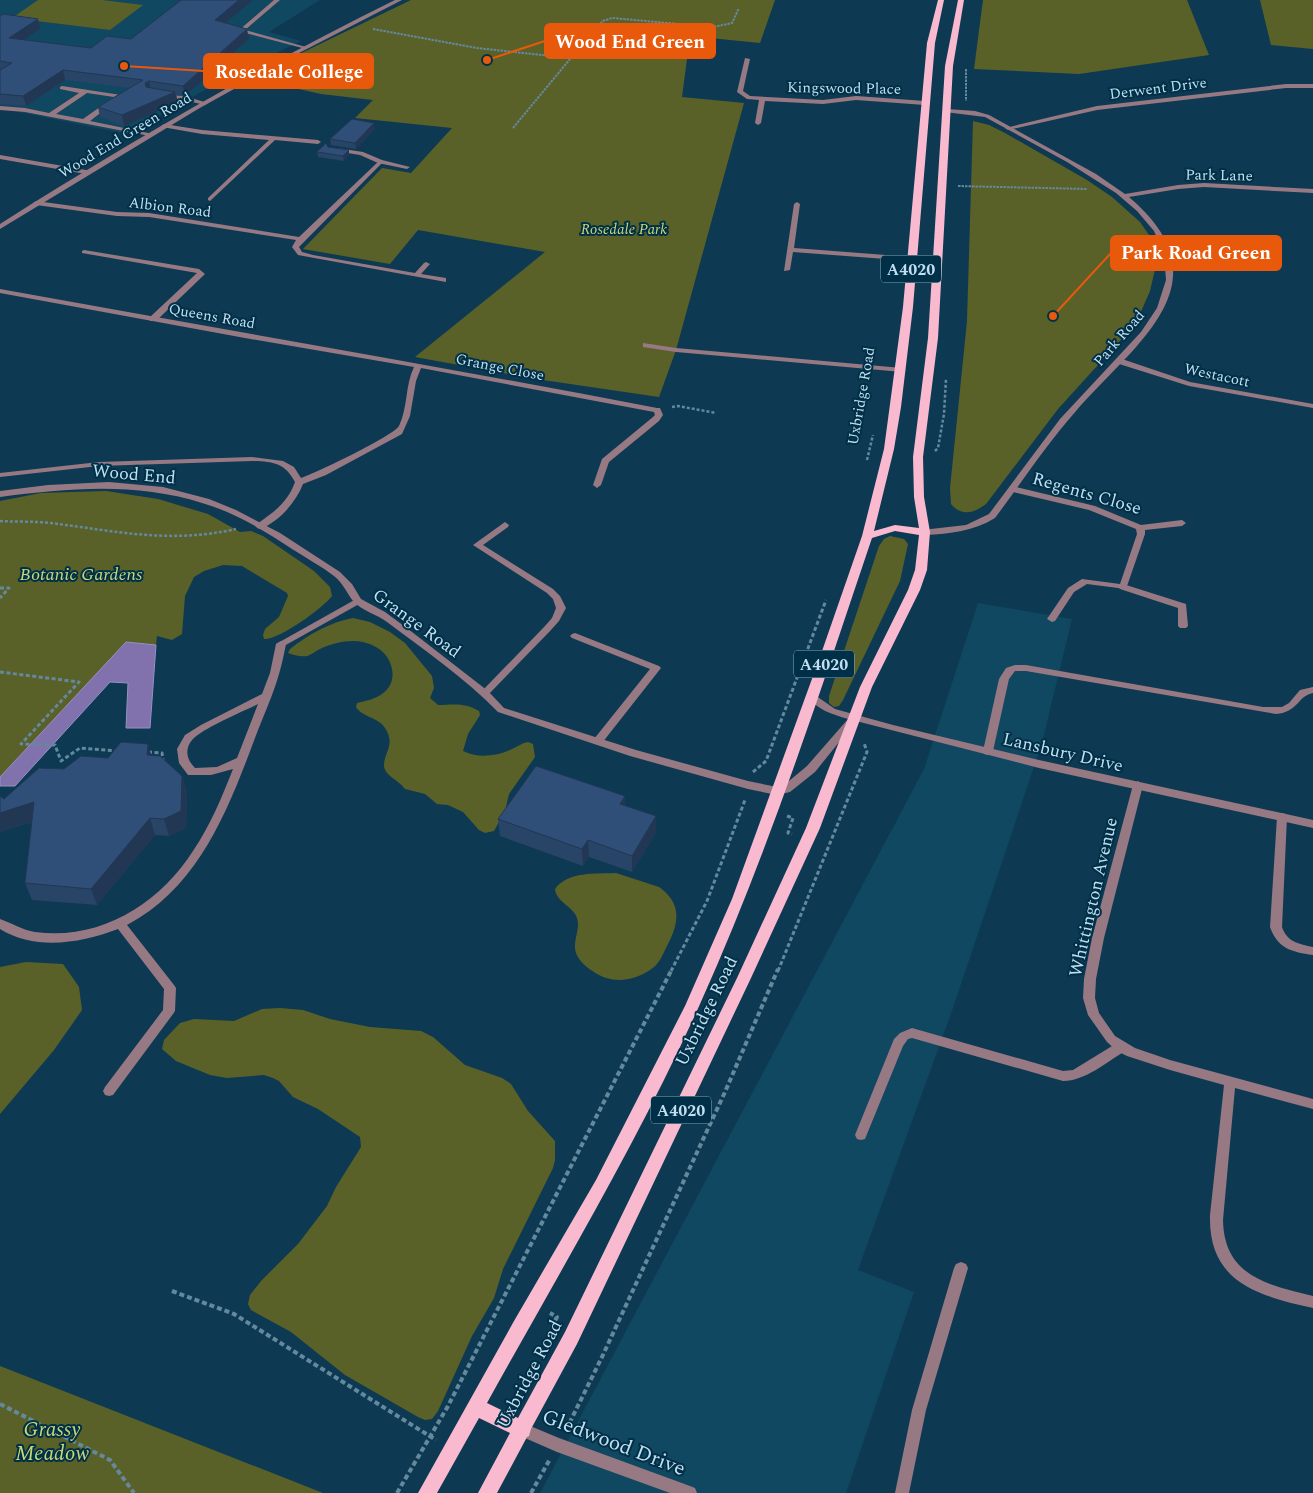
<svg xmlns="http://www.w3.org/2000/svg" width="1313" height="1493" font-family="Spectral,serif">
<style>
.built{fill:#104761}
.green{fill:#5a6128}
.water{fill:#8171ac;stroke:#9492c1}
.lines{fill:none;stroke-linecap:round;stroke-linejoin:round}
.path-far3{stroke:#64899e;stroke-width:2;stroke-dasharray:2.5 1;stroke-linecap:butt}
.path-far2{stroke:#64899e;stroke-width:2.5;stroke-dasharray:3 2;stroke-linecap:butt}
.path-far1{stroke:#64899e;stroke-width:3;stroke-dasharray:4 2.5;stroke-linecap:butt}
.path{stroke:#64899e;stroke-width:4;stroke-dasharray:5 3;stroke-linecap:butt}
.service{fill:#977983;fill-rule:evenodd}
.minor{fill:#977983;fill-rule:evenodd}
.tertiary{fill:#977983;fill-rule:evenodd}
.primary{fill:#f9bad0;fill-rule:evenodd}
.wall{fill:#284467}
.shaded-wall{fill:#213754}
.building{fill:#2f4f78;stroke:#213754}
.labels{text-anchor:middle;stroke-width:4;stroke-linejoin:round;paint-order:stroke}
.far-street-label{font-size:15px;fill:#c2dff1;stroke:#003047}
.far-park-label{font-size:15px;font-style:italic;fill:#c9d777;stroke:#003047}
.shield{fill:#003047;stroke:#88aabe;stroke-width:1}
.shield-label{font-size:16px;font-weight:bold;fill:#c2dff1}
.street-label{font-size:18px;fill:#c2dff1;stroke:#003047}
.park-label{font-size:18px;font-style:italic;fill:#c9d777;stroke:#003047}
.near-park-label{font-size:21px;font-style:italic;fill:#c9d777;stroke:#003047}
.near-street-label{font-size:21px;fill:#c2dff1;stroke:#003047}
.leader{fill:none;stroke:#e8590c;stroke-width:2}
.callout-dot{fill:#e8590c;stroke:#003047;stroke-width:2}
.callout{fill:#e8590c;stroke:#e8590c;stroke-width:2}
.callout-label{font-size:19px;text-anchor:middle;font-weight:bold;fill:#fff}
</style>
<rect width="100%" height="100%" fill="#0d3a52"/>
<!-- built -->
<g class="built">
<polygon points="0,0 320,0 269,32 301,41 233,74 127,134 0,108"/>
<polygon points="978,603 1072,619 1042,743 953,1008 858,1270 914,1292 846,1493 540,1493 924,769"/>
</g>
<!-- green -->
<g class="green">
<polygon points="38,0 102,0 143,5 110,30 12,18"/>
<polygon points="411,0 775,0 760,43 690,36 682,97 744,103 676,350 659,397 536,379 415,357 545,252 418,230 390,264 303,249 382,168 411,173 452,128 355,118 373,100 321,94 250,78"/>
<polygon points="983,0 1187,0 1209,55 1079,74 974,69"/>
<polygon points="1260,0 1313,0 1313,49 1271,45"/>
<path d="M973,121l16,4 16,8 82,47 25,17 28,25 9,13 5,15 2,15 -6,26 -14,32 -78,86 -72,95c-12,9 -24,13 -35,0l-1,-16 17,-167z"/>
<path d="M106,491l52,8 50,15 32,18 11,-1 12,5 51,35 16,16 2,9c-9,12 -53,44 -68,43l-1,-4 2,-6 14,-12 9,-21 -1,-3 -45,-27 -19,-1 -19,6 -10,6 -9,19 -3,38 -10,6 -15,-4 -1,9 -30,-2 -126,134v-276l41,-8z"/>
<polygon points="890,536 904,539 908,544 900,581 843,700 839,706 834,707 829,703 829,696 879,546 884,539"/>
<path d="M353,618l17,4 20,10 15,11 27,33 2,12 -4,10 8,7c15,0 26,-3 41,6l1,4 -12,19 -5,17c15,8 36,5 51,-3 5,-2 8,-5 14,-6l5,2 2,13 -26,37 -4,17 -11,20 -9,2 -6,-3 -16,-18 -15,-7 -11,-1 -12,-10 -20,-5c-5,-8 -20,-13 -21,-23 0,-15 12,-21 1,-38 -7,-11 -23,-11 -29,-21l1,-4c9,-2 18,-4 25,-9 18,-12 11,-38 -6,-47 -17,-10 -39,-6 -56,2 -4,2 -9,6 -13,7 -7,1 -13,-1 -19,-3l2,-4c18,-14 40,-27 63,-31z"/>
<path d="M616,873l43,14c24,17 20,37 7,61 -3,6 -6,14 -12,19 -18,14 -41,18 -60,5 -7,-4 -15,-11 -18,-19 -4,-12 5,-24 1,-35 -4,-12 -21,-16 -22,-29 13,-18 41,-15 61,-16z"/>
<polygon points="26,962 63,964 79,987 82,1010 54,1050 0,1114 0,967"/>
<polygon points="280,1008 303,1010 330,1019 370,1027 421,1031 433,1037 465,1065 502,1078 511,1084 528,1111 555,1141 555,1160 553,1168 503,1269 494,1298 472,1336 438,1411 432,1419 425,1420 418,1417 345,1375 291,1332 251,1310 248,1304 250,1295 261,1281 298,1244 327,1206 336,1187 361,1147 360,1137 318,1109 293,1097 279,1081 273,1078 264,1075 227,1078 210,1075 176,1061 162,1049 164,1040 180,1023 194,1019 234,1021 262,1009"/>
<polygon points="0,1366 323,1493 0,1493"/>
</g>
<!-- water -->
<polygon class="water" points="126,642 156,645 150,728 126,728 128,683 110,682 15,786 0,786 0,777"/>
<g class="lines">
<!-- path-far3 -->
<g class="path-far3">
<polyline points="373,29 477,48 570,58 603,21 612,18 713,27 732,23 739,8"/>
<polyline points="966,69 966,101"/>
<polyline points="513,128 570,59"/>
<polyline points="958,186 1087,189"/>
</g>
<!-- path-far2 -->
<g class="path-far2">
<polyline points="672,407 678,406 716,413"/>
<polyline points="935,451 938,448 944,414 946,379"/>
<polyline points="867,460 873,435"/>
<path d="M0,521c16,1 33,0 50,2 67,8 118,21 186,6"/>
</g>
<!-- path-far1 -->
<g class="path-far1">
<polyline points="0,588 9,588 0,598"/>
<polyline points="0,672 79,682 21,744 55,745 61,761 80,748 117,751"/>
<polyline points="148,752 162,753 163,760"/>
<polyline points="753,772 766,761 826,600"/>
<polyline points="787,816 793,818 788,833 792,834"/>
<polyline points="671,971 707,901 745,800"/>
<polyline points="778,971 867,752 864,743"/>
</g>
<!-- path -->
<g class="path">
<polyline points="172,1291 234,1314 436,1440"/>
<polyline points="548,1335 557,1317 550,1313"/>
<polyline points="0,1404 110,1460 134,1493"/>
<polyline points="566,1430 602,1357 725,1092 778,969"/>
<polyline points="397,1493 448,1406 672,969"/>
<polyline points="531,1493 550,1459"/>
</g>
<!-- service -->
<g class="service">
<polygon points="274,0 280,0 245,30 306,47 306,49 238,31"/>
<path d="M62,86l59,9v2l-31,24 63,13 -3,2 -125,-24 -25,-2v-4l25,2 24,5 30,-20 -19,-4v-2zM87,93l27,4 -31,22 -27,-5z"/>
<polygon points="164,95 184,96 208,103 205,105 184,100 162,98 162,96"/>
<polygon points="337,148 363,152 382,160 410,167 407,169 378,163 360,155 335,151 335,149"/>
<polygon points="84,250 199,269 205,274 156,321 150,321 150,317 197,273 82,253 82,251"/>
<polygon points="643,343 676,348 902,368 906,370 902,372 676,352 643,347"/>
<polygon points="1123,584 1186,604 1188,626 1186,628 1180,628 1178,626 1178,608 1120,589 1118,587 1120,585"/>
<polygon points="575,633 659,666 661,668 602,743 594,743 593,741 594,739 650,669 572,638 570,636 572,634"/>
<path d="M281,641l5,3c-2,10 -4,20 -7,30 -6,21 -16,43 -24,64 -27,72 -56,149 -128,187l47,60 2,3 -1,23 -2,3 -60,81 -4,1 -4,-1 -2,-4 2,-4 58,-77 1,-21 -46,-60c-37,14 -82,22 -118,0v-10c12,4 22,11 35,13 65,9 124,-28 158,-81 17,-25 29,-54 40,-82l-22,6h-23l-9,-12 -2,-14 8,-14 16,-10 61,-31 8,-21 6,-29zM258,704l-21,54 -20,9 -22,1c-8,-8 -11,-18 -3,-28 11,-12 50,-28 66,-36z"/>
<path d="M1015,665h11l237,42h19l7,-4 11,-13 13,-3v6c-16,3 -14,19 -37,21l-250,-43h-11l-6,8 -16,72 -5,4 -4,-1 -1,-3 16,-72 7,-11z"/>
<path d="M1282,813l4,1 1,3 -5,110c5,15 17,17 31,20v8c-21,-3 -35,-6 -43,-28l7,-110 1,-3z"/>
<path d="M912,1028l151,43 10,-1 44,-27 4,-1 4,1 2,4 -2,4c-18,11 -40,30 -62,30l-151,-43 -4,1 -5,7 -38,93 -4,1 -4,-1 -2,-4 39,-96 6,-6z"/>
<polygon points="961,1262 966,1264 968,1268 926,1410 909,1493 895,1493 912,1410 954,1268 956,1264"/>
</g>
<!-- minor -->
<g class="minor">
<polygon points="745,58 750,59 743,91 750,96 823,100 856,96 925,101 928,103 925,105 856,100 823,104 765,101 761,123 758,125 755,123 759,100 747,99 737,92"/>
<polygon points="1286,84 1313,84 1313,88 1286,88 1097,110 1008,130 1005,128 1097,106"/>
<polygon points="164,124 202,130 318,140 321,142 318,144 275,140 210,201 208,200 208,198 269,140 202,134 162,127 161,126"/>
<polygon points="0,155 86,170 89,172 86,174 0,159"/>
<polygon points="380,160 382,161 382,163 299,247 302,252 313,255 415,273 424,263 426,262 430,264 421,274 446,278 446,282 298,255 292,247 296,240 149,217 117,216 36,205 33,203 36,201 117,212 149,213 299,237"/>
<polygon points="797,202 800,204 794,248 912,257 915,259 912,261 793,252 790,270 784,271 794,204"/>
<path d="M0,289c219,40 438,77 657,119h3l3,7 -4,6 -50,41 -8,23 -4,3 -4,-3 9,-26 51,-42 2,-2 -1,-3 -233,-44 -5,13 -6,35 -8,18 -76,41 -23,9c-7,18 -24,38 -43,45l-3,-1 -1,-2 1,-2c17,-12 31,-22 38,-42 -11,-20 -22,-20 -43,-21l-153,5 -99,11v-4l99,-11 153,-5 31,4 11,6 7,11c15,-5 92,-42 98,-52 9,-19 6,-41 15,-59l-169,-29 -245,-45z"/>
<polygon points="1116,359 1122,359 1190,382 1313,404 1313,408 1189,386 1116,363"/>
<polygon points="1012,486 1095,506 1141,525 1182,520 1186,523 1182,526 1145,530 1145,534 1126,589 1087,584 1074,592 1055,621 1052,622 1047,619 1068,588 1082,579 1120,584 1137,534 1136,529 1089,510 1009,491 1009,487"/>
<polygon points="505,522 509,525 508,527 483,545 553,589 560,596 566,608 559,621 551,630 488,695 485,696 480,693 482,691 545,626 552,618 556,608 553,599 547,593 473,545"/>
<polygon points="358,598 363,601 361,603 284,646 281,647 276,644"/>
<path d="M1138,781l5,4 -39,153 -8,41 -1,19 4,15 16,23 20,12 35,12 143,39v10l-78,-21 -12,132c1,57 46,65 90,76v12c-54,-12 -105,-25 -103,-93l14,-130 -54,-15 -43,-14 -10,-5 -10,-9 -19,-27 -5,-17 1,-19 8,-41 41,-153z"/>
<polygon points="523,1423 559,1438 690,1486 695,1488 697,1493 670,1493 557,1452 518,1435 516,1430 518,1425"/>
</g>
<!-- tertiary -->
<g class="tertiary">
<path d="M395,0h7l-103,53 -101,56 -198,120v-5c128,-81 259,-157 395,-224z"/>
<path d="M947,109l28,2 14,4 107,59 29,20 53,-9 26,-2 109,6v4l-109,-6 -26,2 -49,8c101,86 5,147 -53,214 -30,34 -54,71 -81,107 -21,13 -45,16 -70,17l-4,-3 1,-2 44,-5 23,-11 71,-95 81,-87 16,-24 9,-28 -2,-26 -10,-23 -17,-20 -21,-18 -49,-31 -82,-45 -40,-5 -1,-1z"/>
<path d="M109,482l54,5 46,12 27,11 44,23 60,39 12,12 9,15 24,13 27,20 76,59 16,17 132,42 112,31 29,6 6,-1 24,-20 41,-47c-16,-5 -31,-9 -41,-23l5,-3 23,16 58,16 146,35 274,60v8l-274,-60 -183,-47 -41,51 -25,20 -13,3 -29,-6 -118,-33 -132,-44c-33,-34 -74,-62 -111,-90 -9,-7 -26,-12 -33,-20 -7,-8 -10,-18 -20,-26 -13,-10 -28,-18 -42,-27 -27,-18 -58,-37 -90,-46 -66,-21 -134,-15 -202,-6v-6l48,-6z"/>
</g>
<!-- primary -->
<path class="primary" d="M938,0h6l-9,43 -22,264 -12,100 -7,42 -20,82 21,-6 24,3 -5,-31 -1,-40 15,-119 17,-272 13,-66h6l-11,66 -15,272 -15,119 1,40 6,35 -3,38 -7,20 -48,97 -52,141 -69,150 -174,366 -46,85 -2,7 -2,1 -30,56h-19l32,-60 -31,-15 -42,75h-19l96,-172 82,-141 89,-174 47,-107 89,-245 41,-118 22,-87 19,-142 24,-264zM895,531l24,4 -4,35 -7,20 -48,97 -54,141 -69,150 -172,354 -47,86 -31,-15c73,-132 151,-261 213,-399 68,-151 119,-309 172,-466z"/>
</g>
<!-- wall -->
<g class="wall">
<polygon points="253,0 225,23 249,39 185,96 176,95 178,102 124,126 100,117 98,107 129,88 65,80 26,106 0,104 0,16 40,29 24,40 91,48 131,39"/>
<polygon points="375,129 356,149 331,145 330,139"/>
<polygon points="328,147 349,150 349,155 344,161 318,157 317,152"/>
<polygon points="151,755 182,776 187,793 186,828 169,836 155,835 97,905 32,900 25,883 32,822 0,832 0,796 4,799 64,769 108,758"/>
<polygon points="625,796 625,806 656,833 632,872 589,857 583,866 500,836 498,819"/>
</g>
<!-- shaded-wall -->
<g class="shaded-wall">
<polygon points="239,0 253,0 217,30 215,20"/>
<polygon points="38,19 40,29 12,48 9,38"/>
<polygon points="247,29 249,39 185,96 183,86"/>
<polygon points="63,70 65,80 26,106 23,96"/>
<polygon points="149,81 151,91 147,93 145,83"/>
<polygon points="175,92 178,102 124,126 122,115"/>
<polygon points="374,123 375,129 356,149 355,143"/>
<polygon points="349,150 349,155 344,161 343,156"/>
<polygon points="148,744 153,761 147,755"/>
<polygon points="182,776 187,793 186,828 169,836 164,819"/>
<polygon points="625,796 626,813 620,804"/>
<polygon points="34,802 41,819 0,832 0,813"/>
<polygon points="656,816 656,833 632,872 632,856"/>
<polygon points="150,818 155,835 97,905 91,889"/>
<polygon points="588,840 589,857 583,866 582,849"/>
</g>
<!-- building -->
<g class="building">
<polygon points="181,0 239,0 215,20 247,29 183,86 149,81 145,83 146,87 175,92 122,115 98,107 143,80 63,70 23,96 0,94 0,70 12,63 0,61 0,16 3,14 38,19 9,38 91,48 107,36 131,39"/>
<polygon points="352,119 374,123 355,143 330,139"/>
<polygon points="326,143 328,147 349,150 343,156 317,152"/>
<polygon points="121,742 148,744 147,755 160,756 182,776 181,811 164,819 150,818 91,889 25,883 34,802 0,813 0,796 4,799 39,768 64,769 81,756 108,758"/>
<polygon points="536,766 625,796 620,804 656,816 632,856 588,840 582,849 498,819"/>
</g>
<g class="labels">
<!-- far-street labels -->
<g class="far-street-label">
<text transform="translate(844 88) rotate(1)" y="5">Kingswood Place</text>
<text transform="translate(1158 88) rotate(-7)" y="5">Derwent Drive</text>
<text transform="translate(125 135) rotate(-31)" y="5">Wood End Green Road</text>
<text transform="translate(1219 175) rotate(1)" y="5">Park Lane</text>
<text transform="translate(170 207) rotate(7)" y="5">Albion Road</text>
<text transform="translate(212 316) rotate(10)" y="5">Queens Road</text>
<text transform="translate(1119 338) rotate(-49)" y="5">Park Road</text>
<text transform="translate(500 367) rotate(11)" y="5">Grange Close</text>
<text transform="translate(1217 375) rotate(12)" y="5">Westacott</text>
<text transform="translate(861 396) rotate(-80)" y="5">Uxbridge Road</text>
</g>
<!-- far-park labels -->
<g class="far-park-label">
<text x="624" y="234">Rosedale Park</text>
</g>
<!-- shield labels -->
<g class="shield">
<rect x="881" y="255.5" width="60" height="27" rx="4"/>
<rect x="794" y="650.5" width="60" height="27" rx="4"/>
<rect x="651" y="1096.5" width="60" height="27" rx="4"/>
</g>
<g class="shield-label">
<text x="911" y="275">A4020</text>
<text x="824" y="670">A4020</text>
<text x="681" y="1116">A4020</text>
</g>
<!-- street labels -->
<g class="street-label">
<text transform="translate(134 474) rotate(5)" y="6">Wood End</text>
<text transform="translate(1087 493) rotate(16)" y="6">Regents Close</text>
<text transform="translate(417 623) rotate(36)" y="6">Grange Road</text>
<text transform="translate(1063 752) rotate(13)" y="6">Lansbury Drive</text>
<text transform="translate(1093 897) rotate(-77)" y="6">Whittington Avenue</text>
<text transform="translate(706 1011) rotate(-64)" y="6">Uxbridge Road</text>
<text transform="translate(529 1374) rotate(-62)" y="6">Uxbridge Road</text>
</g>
<!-- park labels -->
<g class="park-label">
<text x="81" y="580">Botanic Gardens</text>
</g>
<!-- near-park labels -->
<g class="near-park-label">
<text x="52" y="1436">Grassy<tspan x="52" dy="24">Meadow</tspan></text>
</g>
<!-- near-street labels -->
<g class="near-street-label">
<text transform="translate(614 1442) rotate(21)" y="7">Gledwood Drive</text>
</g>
</g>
<!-- callouts -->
<path class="leader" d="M487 60L545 41M124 66L204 71M1053 316L1111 253"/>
<g class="callout-dot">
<circle cx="487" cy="60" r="5"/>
<circle cx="124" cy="66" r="5"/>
<circle cx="1053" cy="316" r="5"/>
</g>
<g class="callout">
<rect x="545" y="24" width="170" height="34" rx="5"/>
<rect x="204" y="54" width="169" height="34" rx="5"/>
<rect x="1111" y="236" width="170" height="34" rx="5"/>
</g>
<g class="callout-label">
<text x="630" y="48">Wood End Green</text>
<text x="289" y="78">Rosedale College</text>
<text x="1196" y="259">Park Road Green</text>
</g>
</svg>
